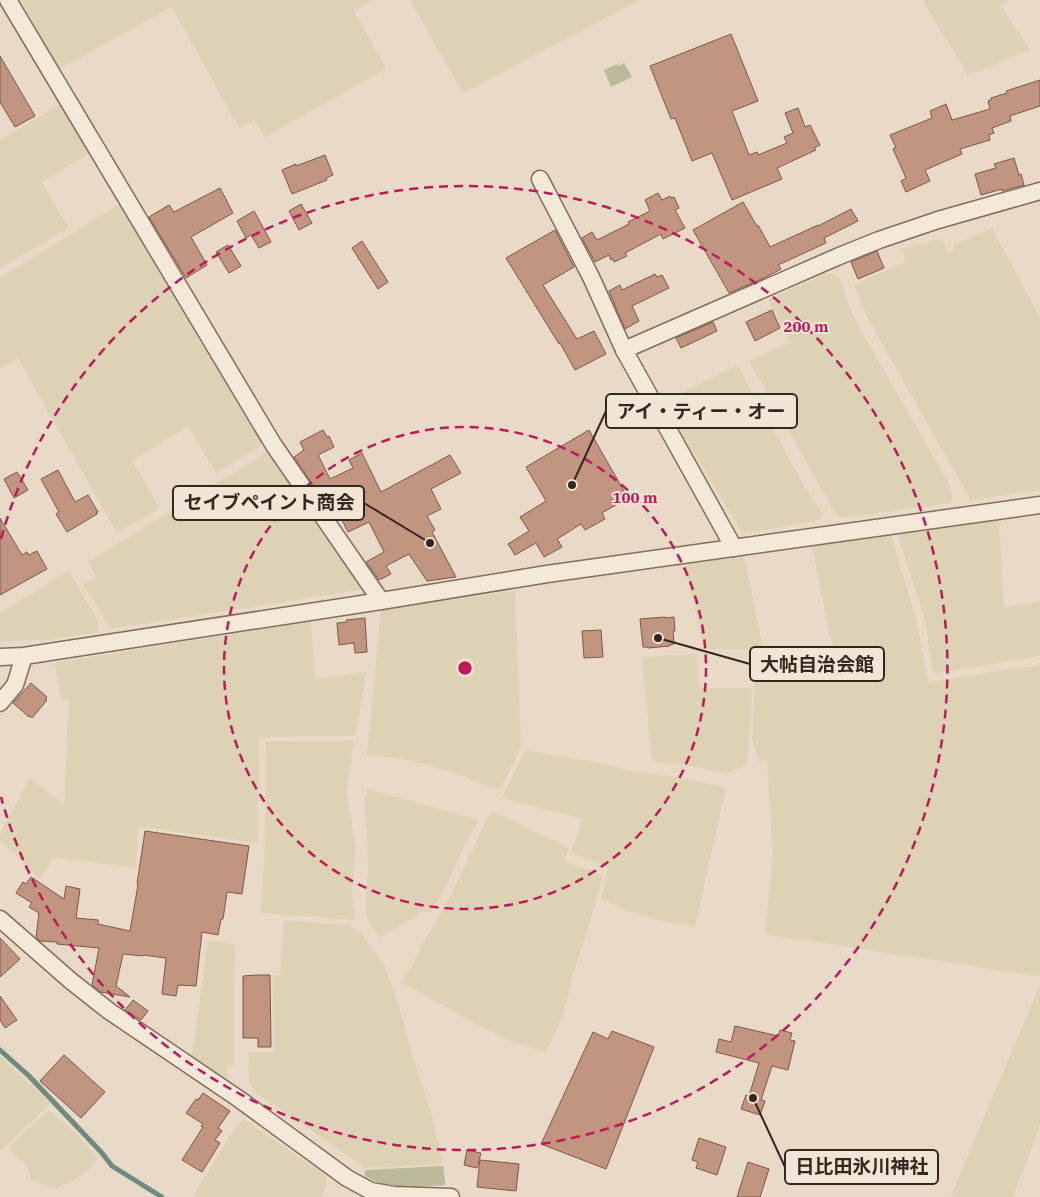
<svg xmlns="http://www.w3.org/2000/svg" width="1040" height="1197" font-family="'IBM Plex Serif','Noto Sans JP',serif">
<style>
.farmland{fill:#ddd2b4}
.cemetery{fill:#bb9}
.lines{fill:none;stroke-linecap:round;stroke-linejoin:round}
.stream{stroke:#6f8a80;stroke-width:5}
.building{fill:#c29581;stroke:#7e5747}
.minor-casing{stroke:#816d5e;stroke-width:19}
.minor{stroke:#f4e9d8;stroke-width:16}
.ring{fill:none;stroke:#c2185b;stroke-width:2.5;stroke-dasharray:9 6}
.centre{fill:#c2185b;stroke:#f1e6d5;stroke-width:2.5}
.ring-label{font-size:15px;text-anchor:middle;font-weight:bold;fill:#c2185b;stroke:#f1e6d5;stroke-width:4;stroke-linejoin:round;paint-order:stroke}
.leader{fill:none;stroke:#342720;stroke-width:2}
.callout-dot{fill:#342720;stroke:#f1e6d5;stroke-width:2}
.callout{fill:#f1e6d5;stroke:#342720;stroke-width:2}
.callout-label{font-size:19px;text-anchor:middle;font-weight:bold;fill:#342720}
</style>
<rect width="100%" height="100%" fill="#e8dac6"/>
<!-- farmland -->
<g class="farmland">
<polygon points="20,0 373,0 354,11 386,69 265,137 254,120 239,128 172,7 59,69"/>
<polygon points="410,0 640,0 463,93"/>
<polygon points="922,0 1009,0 1000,5 1030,50 968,75"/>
<polygon points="61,104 90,153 41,182 69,228 0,268 0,140"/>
<polygon points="122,203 265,443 216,473 188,426 132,461 160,508 117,533 18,358 0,369 0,278"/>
<polygon points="992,229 1040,317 1040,490 971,500 881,342 863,308 854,285 906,261 902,249 941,239 948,252 955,249 953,244"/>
<polygon points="824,274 833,274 840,279 848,303 859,327 949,484 952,495 951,503 841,518 836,514 749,361 791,342 768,300"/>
<polygon points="737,365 811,498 824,515 819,520 743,534 663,402"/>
<polygon points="271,450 365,589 111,629 83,584 96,577 88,562"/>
<polygon points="999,520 1004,608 1040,601 1040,656 933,674 925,620 898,535"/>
<polygon points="891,535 917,622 928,682 1040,665 1040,975 1037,976 765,934 773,854 767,761 759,761 752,739 756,665 836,652 829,633 812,546"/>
<polygon points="744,555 763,649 704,649 685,564 688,562"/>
<polygon points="69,571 98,621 98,632 44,640 0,641 0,613"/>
<polygon points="515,591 521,747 501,788 495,789 454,773 409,760 367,755 381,610"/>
<polygon points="311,621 315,679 366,672 356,736 259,737 258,843 138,826 136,868 54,857 40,879 0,840 0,834 30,778 64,805 69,700 61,699 55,663"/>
<polygon points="697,654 699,688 752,688 748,763 727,774 693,766 655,762 651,756 642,657"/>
<polygon points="266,741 354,741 347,792 356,851 352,891 355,920 261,913 265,848"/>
<polygon points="525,750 604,764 636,772 678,777 726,788 695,927 649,918 601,900 608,867 571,853 583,819 502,798"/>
<polygon points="367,789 479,820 462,850 448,882 432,912 423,911 413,918 380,937 369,923 366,914 366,894 368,868 367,834 364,805"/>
<polygon points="494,812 569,848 564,861 603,875 591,918 572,978 564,1013 546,1052 514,1042 487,1030 401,982 413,964 421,947 451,895 488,817"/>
<polygon points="284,920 349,925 362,934 384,965 398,1002 412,1054 430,1108 443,1164 365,1168 288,1114 257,1094 251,1086 249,1080 248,1052 274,1053 273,975 280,975"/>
<polygon points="208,941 235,944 234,988 234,1066 227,1066 227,1079 192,1057"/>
<polygon points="1040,985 1040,1121 1037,1134 1013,1197 957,1197 951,1195"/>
<polygon points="0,1056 50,1103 2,1150 0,1150"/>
<polygon points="49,1110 76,1133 98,1159 82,1176 55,1189 31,1180 27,1166 8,1148"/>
<polygon points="243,1119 326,1175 326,1185 322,1197 195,1197 193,1196 230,1136"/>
</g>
<!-- cemetery -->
<g class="cemetery">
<polygon points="624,63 632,77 611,87 604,70 617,64 618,66"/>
<polygon points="443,1166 445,1181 445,1185 414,1187 380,1184 365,1176 365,1170"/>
</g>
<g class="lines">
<!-- stream -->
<polyline class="stream" points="0,1050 29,1076 102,1153 112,1166 162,1197"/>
</g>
<!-- building -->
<g class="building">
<polygon points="731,34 758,101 732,111 749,155 757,152 758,155 787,143 784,137 793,133 785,113 798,108 805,127 810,125 820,145 814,148 816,150 777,168 782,179 732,200 712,153 692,161 675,118 671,119 650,66"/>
<polygon points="0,56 35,116 15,127 0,102"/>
<polygon points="1040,80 1040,106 1010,116 1011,121 992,128 994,133 989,135 990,140 960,149 962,154 925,170 930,181 906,192 901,181 906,178 893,149 896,148 890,135 932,118 930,111 946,104 952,120 990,109 988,101 991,100 991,98 1007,93 1006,91"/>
<polygon points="325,155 333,175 326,178 327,180 292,194 282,170 296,164 296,166"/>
<polygon points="1014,158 1019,175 1021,174 1024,185 1002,191 1002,189 981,195 975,174 996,168 994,164"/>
<polygon points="220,188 233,213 191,237 207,265 186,278 149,217 169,205 174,212"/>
<polygon points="658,193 662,200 670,196 671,198 674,197 679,208 675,210 685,228 663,239 661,234 625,253 627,256 614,262 613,259 611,260 609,255 595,262 582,238 592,232 597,240 629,224 628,222 650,211 645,200"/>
<polygon points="743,202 757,226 758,225 770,247 818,225 818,226 851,209 858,221 824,238 826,243 778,265 781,269 764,278 729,293 693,230"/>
<polygon points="301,204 312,223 299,230 289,211"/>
<polygon points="254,211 271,242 259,248 251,235 246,238 237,221"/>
<polygon points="555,230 574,267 543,285 577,339 594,331 606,354 575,370 560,343 559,344 506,258"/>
<polygon points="362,241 388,282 378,289 352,248"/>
<polygon points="228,245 241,266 229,273 216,252"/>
<polygon points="877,251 884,268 858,279 851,262"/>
<polygon points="655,274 657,277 662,275 669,288 632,306 639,321 625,329 609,291 620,285 622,290"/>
<polygon points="772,310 780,328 755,341 746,322"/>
<polygon points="713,322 717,331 681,348 676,338"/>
<polygon points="323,430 327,437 329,436 334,447 318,455 330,479 353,468 349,460 362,453 381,492 450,455 461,473 431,489 441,509 427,516 435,530 432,532 456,577 427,581 409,554 386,566 391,574 379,580 366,562 384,552 369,522 348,532 331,498 328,500 327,498 323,500 294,457 304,450 300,442"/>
<polygon points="589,430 628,498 602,513 605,519 585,530 581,524 557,539 562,547 544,557 536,543 515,555 508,544 529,531 520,517 546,501 526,467"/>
<polygon points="58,470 75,502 88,495 98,512 96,513 97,514 67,532 56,514 59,512 41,479"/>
<polygon points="17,472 28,490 14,498 4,479"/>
<polygon points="0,518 22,555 27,552 29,555 37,551 47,569 0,595"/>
<polygon points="665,617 665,618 674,617 675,631 673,631 674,644 670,645 670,646 648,648 647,647 643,647 640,619"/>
<polygon points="365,618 367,652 355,653 354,643 339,645 337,623 347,622 346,620"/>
<polygon points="601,630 603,657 584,658 582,631"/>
<polygon points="31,683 47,697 45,699 47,700 32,718 30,716 29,717 13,703"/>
<polygon points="145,831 249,846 242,894 227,892 223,919 221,919 218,935 202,932 196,986 178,985 176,996 162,994 166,958 143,955 143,956 123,954 116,986 130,997 101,992 92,985 99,948 57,944 57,942 40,941 36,937 39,913 29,907 32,903 16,893 23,882 26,884 31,877 64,899 66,886 80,889 76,918 98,920 98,924 130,931 138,885 137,884"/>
<polygon points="0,938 20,959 0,977"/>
<polygon points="257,975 270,975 271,1047 258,1047 258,1038 243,1038 243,976"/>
<polygon points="0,996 17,1020 5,1028 0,1020"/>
<polygon points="133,1000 148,1011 141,1020 125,1010"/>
<polygon points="735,1026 778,1036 780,1030 792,1033 790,1040 795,1041 788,1070 772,1066 761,1100 765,1101 760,1115 741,1109 746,1095 749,1096 759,1063 716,1052 719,1039 731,1042"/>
<polygon points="612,1031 654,1047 606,1169 541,1144 593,1032 608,1039"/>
<polygon points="64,1055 105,1092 81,1118 40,1081"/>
<polygon points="203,1093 230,1111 218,1128 222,1131 215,1140 220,1143 202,1172 182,1160 203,1127 201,1126 203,1124 186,1113 196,1099 198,1100"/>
<polygon points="699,1138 726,1147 717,1175 696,1168 698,1162 692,1160"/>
<polygon points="467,1150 481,1153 477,1168 464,1165"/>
<polygon points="480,1160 519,1164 516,1191 477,1187"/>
<polygon points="748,1162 769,1169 760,1197 737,1197"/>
</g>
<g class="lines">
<defs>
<g id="minor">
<polyline points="8,0 273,444 381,601"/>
<polyline points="540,179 591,277 624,350 734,548"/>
<polyline points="624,350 837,257 879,240 938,220 1040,191"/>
<polyline points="0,657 24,656 43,653 381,601 547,574 1040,505"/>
<polyline points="0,703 15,685 24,656"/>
<polyline points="0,919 71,981 109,1011 239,1099 347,1178 371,1191 394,1195 451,1197"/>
</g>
</defs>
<!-- minor casing -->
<use href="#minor" class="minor-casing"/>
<!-- minor -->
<use href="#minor" class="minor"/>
</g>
<!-- distance rings -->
<g class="ring">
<circle cx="465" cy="668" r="241"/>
<path d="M1 539A482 482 0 1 1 1 797"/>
</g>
<circle cx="465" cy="668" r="8" class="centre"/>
<g class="ring-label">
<text x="806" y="332">200 m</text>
<text x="635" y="503">100 m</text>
</g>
<!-- callouts -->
<path class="leader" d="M572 485L606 411M430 543L364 503M658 638L750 664M753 1098L785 1167"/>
<g class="callout-dot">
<circle cx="572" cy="485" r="5"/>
<circle cx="430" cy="543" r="5"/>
<circle cx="658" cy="638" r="5"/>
<circle cx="753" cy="1098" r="5"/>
</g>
<g class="callout">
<rect x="606" y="394" width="191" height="34" rx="5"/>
<rect x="173" y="486" width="191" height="34" rx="5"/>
<rect x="750" y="647" width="134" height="34" rx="5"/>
<rect x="785" y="1150" width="153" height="34" rx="5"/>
</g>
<g class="callout-label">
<text x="701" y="418">アイ・ティー・オー</text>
<text x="269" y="509">セイブペイント商会</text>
<text x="817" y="671">大帖自治会館</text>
<text x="862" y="1173">日比田氷川神社</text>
</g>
</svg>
